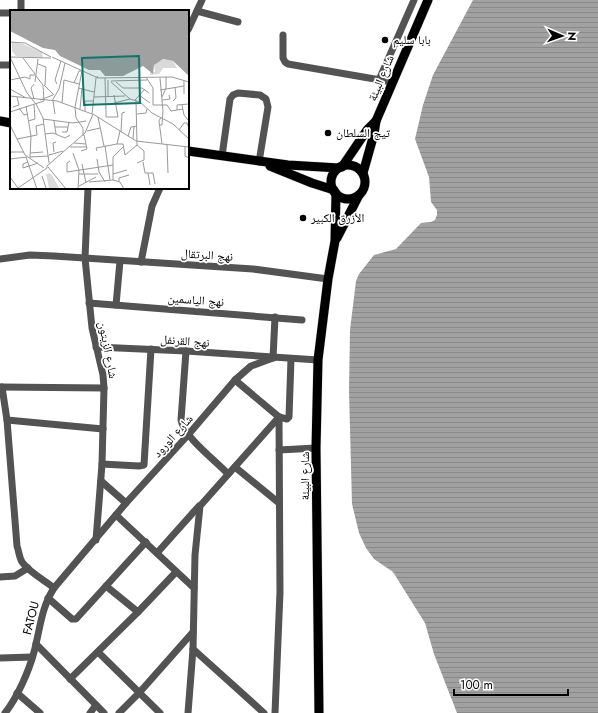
<svg xmlns="http://www.w3.org/2000/svg" width="598" height="713" font-family="Jost,'Noto Naskh Arabic',sans-serif">
<style>
.water{fill:url(#water-rules)}
.lines{fill:none;stroke-linecap:round;stroke-linejoin:round}
.major-casing{stroke:#dbdbdb;stroke-width:10}
.minor{stroke:#535353;stroke-width:7}
.major{stroke:#000;stroke-width:9}
.poi-dot{fill:#000;stroke:#fff;stroke-width:1.5}
.labels{text-anchor:middle;stroke-width:3.5;stroke-linejoin:round;paint-order:stroke}
.poi-label{font-size:12px;fill:#000;stroke:#fff;text-anchor:start}
.street-label{font-size:12px;fill:#000;stroke:#fff}
.inset-road{fill:none;stroke:#999;stroke-width:1}
.view{fill:#0f766e;fill-opacity:0.15;stroke:#0f766e;stroke-width:2}
.inset-edge{fill:none;stroke:#000;stroke-width:2}
</style>
<defs>
<pattern id="water-rules" width="6" height="5" patternUnits="userSpaceOnUse"><rect width="6" height="5" fill="#a1a1a1"/><path d="M0 2.5h6" fill="none" stroke="#898989"/></pattern>
</defs>
<rect width="100%" height="100%" fill="#fff"/>
<!-- water -->
<polygon class="water" points="473,0 598,0 598,713 457,713 434,654 425,623 393,572 374,559 366,548 359,533 352,504 349,391 350,330 356,281 359,274 374,255 396,249 421,223 431,222 435,220 437,215 437,210 431,202 429,177 415,139 423,105 433,75"/>
<g class="lines">
<defs>
<g id="major">
<polyline points="0,121 11,123"/>
<polyline points="188,151 288,165 339,168"/>
<circle cx="348" cy="182" r="17"/>
<polyline points="270,166 312,183 334,190"/>
<polyline points="342,167 367,130 376,121"/>
<polyline points="363,173 374,134 376,121 428,0"/>
<polyline points="337,238 359,195"/>
<polyline points="319,713 316,448 318,360 328,279 335,241 336,193"/>
</g>
</defs>
<!-- major casing -->
<use href="#major" class="major-casing"/>
<!-- minor -->
<g class="minor">
<polyline points="21,11 21,0"/>
<polyline points="197,11 238,22"/>
<polyline points="0,13 11,13"/>
<polyline points="188,30 202,0"/>
<polyline points="283,35 283,58 285,62 288,64 392,82"/>
<polyline points="0,65 11,65"/>
<polyline points="379,80 414,0"/>
<polyline points="222,156 230,99 233,95 238,93 260,95 266,99 268,107 259,162"/>
<polyline points="88,188 85,258 92,328 103,375 104,388 102,464 96,540"/>
<polyline points="0,259 30,255 54,256 253,269 328,279"/>
<polyline points="141,262 152,206 160,188"/>
<polyline points="89,303 302,320"/>
<polyline points="116,305 120,261"/>
<polyline points="96,347 186,351 318,360"/>
<path d="M186,351l-5,69c3,17 34,40 47,54"/>
<polyline points="273,358 275,317"/>
<polyline points="235,380 279,417 287,419 289,417 291,359"/>
<polyline points="0,387 104,388"/>
<path d="M2,387l5,33 10,126c2,6 2,11 5,16 7,10 22,18 32,26"/>
<polyline points="7,420 103,429"/>
<polyline points="279,450 316,448"/>
<polyline points="102,464 139,466 144,465 151,349"/>
<polyline points="235,467 279,503"/>
<polyline points="101,481 126,503"/>
<polyline points="116,515 194,588"/>
<polyline points="157,553 199,506"/>
<polyline points="0,577 15,576 28,568"/>
<polyline points="106,586 138,612"/>
<polyline points="48,598 72,619 76,619 146,542"/>
<polyline points="36,644 104,713"/>
<polyline points="193,649 264,713"/>
<polyline points="98,652 160,713"/>
<polyline points="0,658 32,657"/>
<polyline points="70,679 138,612 176,572"/>
<polyline points="17,693 40,713"/>
<path d="M5,713c12,-15 24,-42 29,-61 6,-22 7,-44 20,-64l72,-85 62,-68 47,-55 16,-14 22,-8"/>
<polyline points="90,713 96,705"/>
<polyline points="119,713 139,693 193,632"/>
<polyline points="188,713 193,649 195,555 200,506 279,417"/>
<polyline points="275,713 280,592 279,417"/>
</g>
<!-- major -->
<use href="#major" class="major"/>
</g>
<!-- markers -->
<g class="poi-dot">
<circle cx="385" cy="40" r="4"/>
<circle cx="328" cy="133" r="4"/>
<circle cx="303" cy="218" r="4"/>
</g>
<g class="labels">
<!-- poi labels -->
<g class="poi-label">
<text x="393" y="44">بابا سليم</text>
<text x="336" y="137">تيج السلطان</text>
<text x="311" y="222">الأزرق الكبير</text>
</g>
<!-- street labels -->
<g class="street-label">
<text transform="translate(381 78) rotate(-67)" y="4">شارع البيئة</text>
<text transform="translate(207 255) rotate(4)" y="4">نهج البرتقال</text>
<text transform="translate(196 300) rotate(4)" y="4">نهج الياسمين</text>
<text transform="translate(185 341) rotate(4)" y="4">نهج القرنفل</text>
<text transform="translate(108 350) rotate(79)" y="4">شارع الزيتون</text>
<text transform="translate(173 436) rotate(-48)" y="4">شارع الورود</text>
<text transform="translate(305 476) rotate(-90)" y="4">شارع البيئة</text>
<text transform="translate(31 618) rotate(-76)" y="4">FATOU</text>
</g>
</g>
<!-- overview -->
<g transform="translate(10 10)">
<rect width="179" height="179" fill="#fff"/>
<path d="M2,32l11,2 19,8 1,6 -27,-2 -4,-5z" fill="#dadada"/>
<path d="M151,49l12,2 4,7h-14l-4,6 -9,1v-3h5l-1,-7z" fill="#dadada"/>
<path d="M39,163l3,2 7,13h-10l-3,-14z" fill="#dadada"/>
<path d="M0,0h179v66l-16,-15 -10,-2 -9,6 -1,9 -10,-8 -20,10h-18l-5,-6h-11l-29,-14 -5,-6 -12,-2 -33,-17z" fill="#a1a1a1"/>
<path class="inset-road" d="M0,32l15,1 26,14M0,47l17,36 9,11 7,14 6,45M0,47l41,1M42,47l46,21 -1,-2M13,48l12,16M28,54l8,3 -1,18M136,67l7,11v17h14l4,6 12,-2M88,68l74,-1 17,5M95,68l1,35M0,70l15,-3 5,2v-4h6M54,70l15,4M101,71l36,-1M25,72l3,-23M101,72l19,17 10,3 12,11 21,11 16,15M106,72l7,6h19l7,5M64,73l5,-12h2M24,74l-3,4 3,11M47,74l-2,-4 6,-19M34,75l10,10M68,78l16,4M0,79l16,9M150,80l24,-4M174,84v-13M129,85l11,8M0,86l47,5 35,13M84,87l31,-1M98,87v-17M152,87l4,-9v-11M30,90l13,-5M125,90l10,-11M126,90l1,45 7,6v9l-7,3M152,90l8,-1 -1,-4M42,91l7,-12 6,-26M43,91l2,13M163,91l3,-3 -1,-11M52,93l2,-23M104,93l16,-4M172,95l2,10 4,5M16,96l5,30 -1,22M3,97l6,-2 -2,-8M65,97l7,-36M65,97l1,11 7,10v8M9,98l5,7 4,-1M70,99l2,-21M167,100v-5l12,-1M75,101v-10h8M0,102l34,-11 -1,-16 -7,-9M96,103v4h12l-4,-22M82,104l4,-36M83,104l43,27 53,6M127,104l9,-1 1,-4M88,107l6,29M151,107l-2,4 3,23M33,109l30,4 13,-2M18,111l7,-2 -1,-14M44,111l2,13M0,115l15,30 19,13M149,115h3l1,-14 -3,-33M45,117h13M169,120l5,-7h3l2,5M77,121l13,-3M52,122h5l2,-10M111,122l1,-19 3,-1M35,124l8,-1 12,5 5,-3M118,126l3,-9 6,-1M7,129l20,-4 -1,-9 8,-2M123,129l1,-13M64,133l12,1M107,134h6l2,11 12,-10M157,135l1,28M95,136l5,34M60,137h16M175,137v9l4,2M71,141l6,-2 -3,-14M87,141l-1,-3 21,-4 3,-13M0,142h14M44,142l-1,-9 3,-1M20,143l13,-1M63,143l6,17 -1,19M39,145l14,-4M16,147l11,32M20,147l19,-1M0,149l17,-2M87,149l2,13 6,10M60,151l-3,2v9l46,-7M18,152l-5,2v4l15,-5M133,152l2,11h8l2,11M72,154l4,19M37,156l38,-33 8,-19M38,157l18,22M138,163l2,12M69,164h19M103,164l14,-4M32,166l4,12M0,167l8,11M103,170v-23l10,-10M109,171v-3l10,-3M79,172l24,-2 7,2 4,7M69,176l17,-9M8,178l29,-20v-2"/>
<path class="view" d="M129,46l1,47 -56,2 -2,-47z"/>
<rect width="179" height="179" class="inset-edge"/>
</g>
<!-- north arrow -->
<g transform="translate(562 36) rotate(92)" stroke="#ffffff" stroke-width="3" paint-order="stroke">
<path d="M0-3L7 15L0 10L-7 15Z" fill="#000000"/>
<text y="-6" font-size="11" font-weight="bold" text-anchor="middle" fill="#000000">N</text>
</g>
<!-- scale -->
<path d="M454 689v6h114v-6" fill="none" stroke="#000000" stroke-width="2"/>
<text x="460" y="689" font-size="12" fill="#000000" stroke="#ffffff" stroke-width="3" paint-order="stroke">100 m</text>
</svg>
